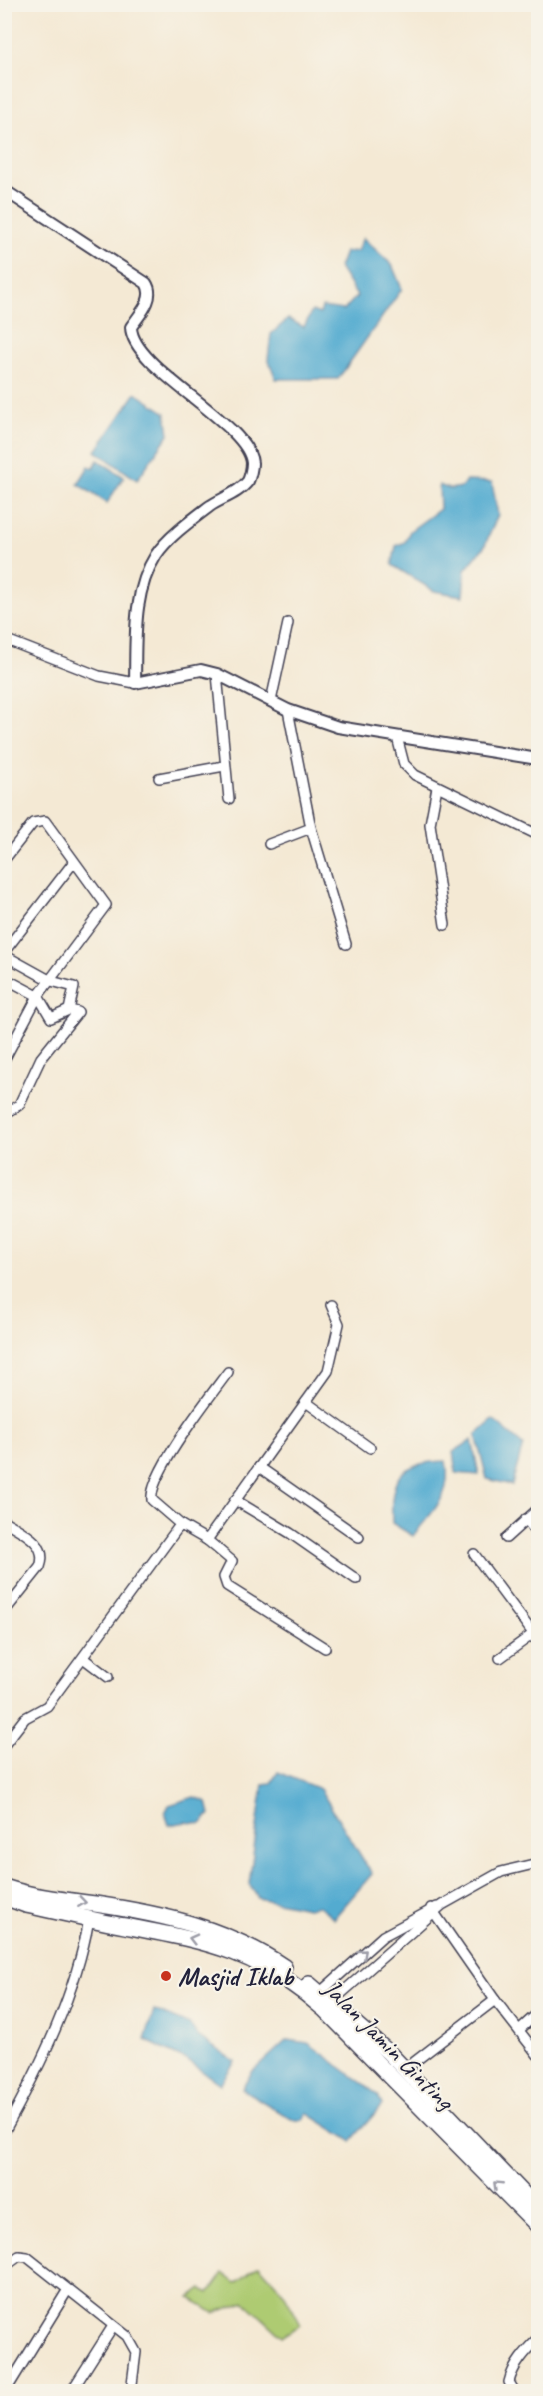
<svg xmlns="http://www.w3.org/2000/svg" width="543" height="2396" font-family="Caveat,sans-serif">
<style>
.green{fill:#aecb72;stroke:#687656;stroke-width:1.5}
.water{fill:#53abd0;stroke:#3a6686;stroke-width:1.5}
.lines{fill:none;stroke-linecap:round;stroke-linejoin:round}
.minor-casing{stroke:#424052;stroke-width:12}
.tertiary-casing{stroke:#424052;stroke-width:14}
.trunk-casing{stroke:#424052;stroke-width:18}
.minor{stroke:#fff;stroke-width:9}
.tertiary{stroke:#fff;stroke-width:10}
.trunk{stroke:#fff;stroke-width:15}
.oneway{stroke:#9c9ca7}
.poi-dot{fill:#c8321e;stroke:#f7f3e8;stroke-width:2}
.labels{text-anchor:middle;stroke-width:4.5;stroke-linejoin:round;paint-order:stroke}
.poi-label{font-size:26px;font-weight:bold;fill:#22223b;stroke:#f7f3e8;text-anchor:start}
.street-label{font-size:26px;fill:#22223b;stroke:#f7f3e8}
</style>
<rect width="100%" height="100%" fill="#f7f3e8"/>
<filter id="ink" filterUnits="userSpaceOnUse"><feTurbulence type="fractalNoise" baseFrequency=".0167" numOctaves="2"/><feDisplacementMap in="SourceGraphic" scale="12" xChannelSelector="R" yChannelSelector="G"/><feConvolveMatrix kernelMatrix="1 2 1 2 8 2 1 2 1" color-interpolation-filters="sRGB"/></filter>
<filter id="wash" filterUnits="userSpaceOnUse"><feTurbulence type="fractalNoise" baseFrequency=".008" numOctaves="4" result="noise"/><feDisplacementMap in="SourceGraphic" scale="24" xChannelSelector="R" yChannelSelector="G"/><feGaussianBlur stdDeviation="1.35" result="paint"/><feColorMatrix in="noise" values="0 0 0 0 0 0 0 0 0 0 0 0 0 0 0 0 0 1.4 0 .05"/><feComposite in="paint" operator="in"/></filter>
<g filter="url(#wash)">
<rect width="100%" height="100%" fill="#f4e9d4"/>
<!-- green -->
<polygon class="green" points="259,2265 284,2293 301,2325 282,2336 245,2302 214,2313 190,2298 202,2289 209,2293 223,2273 236,2283"/>
<!-- water -->
<g class="water">
<polygon points="363,238 392,265 402,289 338,379 276,379 268,359 271,334 288,319 304,327 312,311 320,314 322,307 344,310 357,296 339,268 345,252 357,251"/>
<polygon points="136,393 166,413 169,434 137,480 96,451"/>
<polygon points="98,460 124,477 107,503 78,484 89,466 93,468"/>
<polygon points="466,481 492,482 498,515 484,547 465,570 463,596 434,591 392,565 396,546 405,542 410,531 440,509 439,485 449,489 462,487"/>
<polygon points="493,1420 523,1445 512,1485 487,1479 476,1435"/>
<polygon points="472,1440 479,1475 456,1473 453,1452"/>
<path d="M446,1461c7,35 -13,49 -33,75l-21,-13c-2,-47 6,-60 54,-62z"/>
<polygon points="278,1772 320,1789 372,1874 334,1918 319,1906 307,1908 258,1898 249,1884 263,1784 271,1783"/>
<polygon points="194,1797 207,1802 210,1814 201,1824 186,1822 169,1825 165,1813 169,1805"/>
<polygon points="154,2010 190,2025 198,2036 235,2062 220,2084 186,2060 145,2040"/>
<polygon points="287,2040 308,2043 378,2095 382,2105 351,2141 307,2113 303,2120 293,2120 242,2089 252,2072"/>
</g>
</g>
<g filter="url(#ink)">
<g class="lines">
<defs>
<g id="minor">
<polyline points="4,639 99,676 135,683"/>
<polyline points="217,674 229,799"/>
<polyline points="271,701 288,623"/>
<polyline points="288,710 311,828 346,944"/>
<polyline points="397,737 404,764 415,775 538,835"/>
<polyline points="159,778 224,766"/>
<polyline points="437,787 430,824 445,925"/>
<polyline points="269,844 311,828"/>
<polyline points="4,860 33,823 45,821 106,905 38,996 4,1060"/>
<polyline points="4,952 73,863"/>
<polyline points="4,955 51,981 74,987 69,1010"/>
<polyline points="4,978 38,996 51,1018 69,1010 78,1012 41,1058 19,1105 4,1114"/>
<polyline points="306,1402 370,1448"/>
<polyline points="259,1467 359,1537"/>
<polyline points="235,1500 290,1533 356,1579"/>
<polyline points="526,1519 538,1535"/>
<path d="M4,1521c18,11 45,22 36,46l-36,45"/>
<path d="M181,1525l-29,-25c-4,-25 59,-105 76,-128"/>
<polyline points="506,1538 538,1509"/>
<polyline points="207,1540 232,1561 224,1577 227,1586 325,1648"/>
<polyline points="474,1554 538,1640"/>
<polyline points="83,1658 108,1677"/>
<polyline points="500,1658 533,1634"/>
<polyline points="4,1745 25,1718 47,1706 177,1529 181,1525 207,1540 328,1371 339,1324 331,1305"/>
<polyline points="431,1908 495,2000 538,2055"/>
<polyline points="316,1996 383,1936 437,1907"/>
<polyline points="328,2005 442,1905 501,1872 538,1863"/>
<polyline points="519,2030 538,2013"/>
<polyline points="405,2069 495,2000"/>
<path d="M4,2132c37,-67 72,-138 85,-213"/>
<polyline points="4,2267 19,2256 27,2257 127,2336 136,2352 131,2392"/>
<polyline points="5,2392 67,2291"/>
<polyline points="71,2392 113,2326"/>
<path d="M515,2392l-6,-10c4,-17 17,-31 29,-43"/>
</g>
<path id="tertiary" d="M4,190l142,93c10,15 -6,31 -15,44 1,42 118,96 121,136 0,5 -2,14 -4,18 -9,12 -26,17 -38,25 -17,13 -42,31 -54,49 -24,38 -20,85 -21,128l66,-13 16,4 71,36 50,17 200,32"/>
<g id="trunk">
<path d="M4,1887c30,10 60,13 91,17 67,10 132,24 189,63"/>
<path d="M4,1897l22,8c33,7 66,15 99,21 84,16 132,24 199,83l214,217"/>
<polyline points="309,1984 388,2052 538,2209"/>
</g>
</defs>
<!-- minor casing -->
<use href="#minor" class="minor-casing"/>
<!-- tertiary casing -->
<use href="#tertiary" class="tertiary-casing"/>
<!-- trunk casing -->
<use href="#trunk" class="trunk-casing"/>
<!-- minor -->
<use href="#minor" class="minor"/>
<!-- tertiary -->
<use href="#tertiary" class="tertiary"/>
<!-- trunk -->
<use href="#trunk" class="trunk"/>
</g>
<!-- one-way arrows -->
<defs><path id="oneway-chevron" d="M-2-3.5L2.5 0L-2 3.5" fill="none" stroke-width="1.6" stroke-linecap="round" stroke-linejoin="round" transform="scale(1.5)"/></defs>
<g class="oneway">
<use href="#oneway-chevron" transform="translate(82 1902) rotate(8)"/>
<use href="#oneway-chevron" transform="translate(193 1939) rotate(-166)"/>
<use href="#oneway-chevron" transform="translate(363 1953) rotate(-42)"/>
<use href="#oneway-chevron" transform="translate(497 2185) rotate(-136)"/>
</g>
</g>
<!-- markers -->
<circle class="poi-dot" cx="166" cy="1976" r="6"/>
<g class="labels">
<!-- poi labels -->
<g class="poi-label">
<text x="178" y="1985">Masjid Iklab</text>
</g>
<!-- street labels -->
<g class="street-label">
<text transform="translate(389 2044) rotate(45)" y="9">Jalan Jamin Ginting</text>
</g>
</g>
<!-- margin -->
<rect width="543" height="2396" fill="none" stroke="#f7f3e8" stroke-width="24"/>
</svg>
